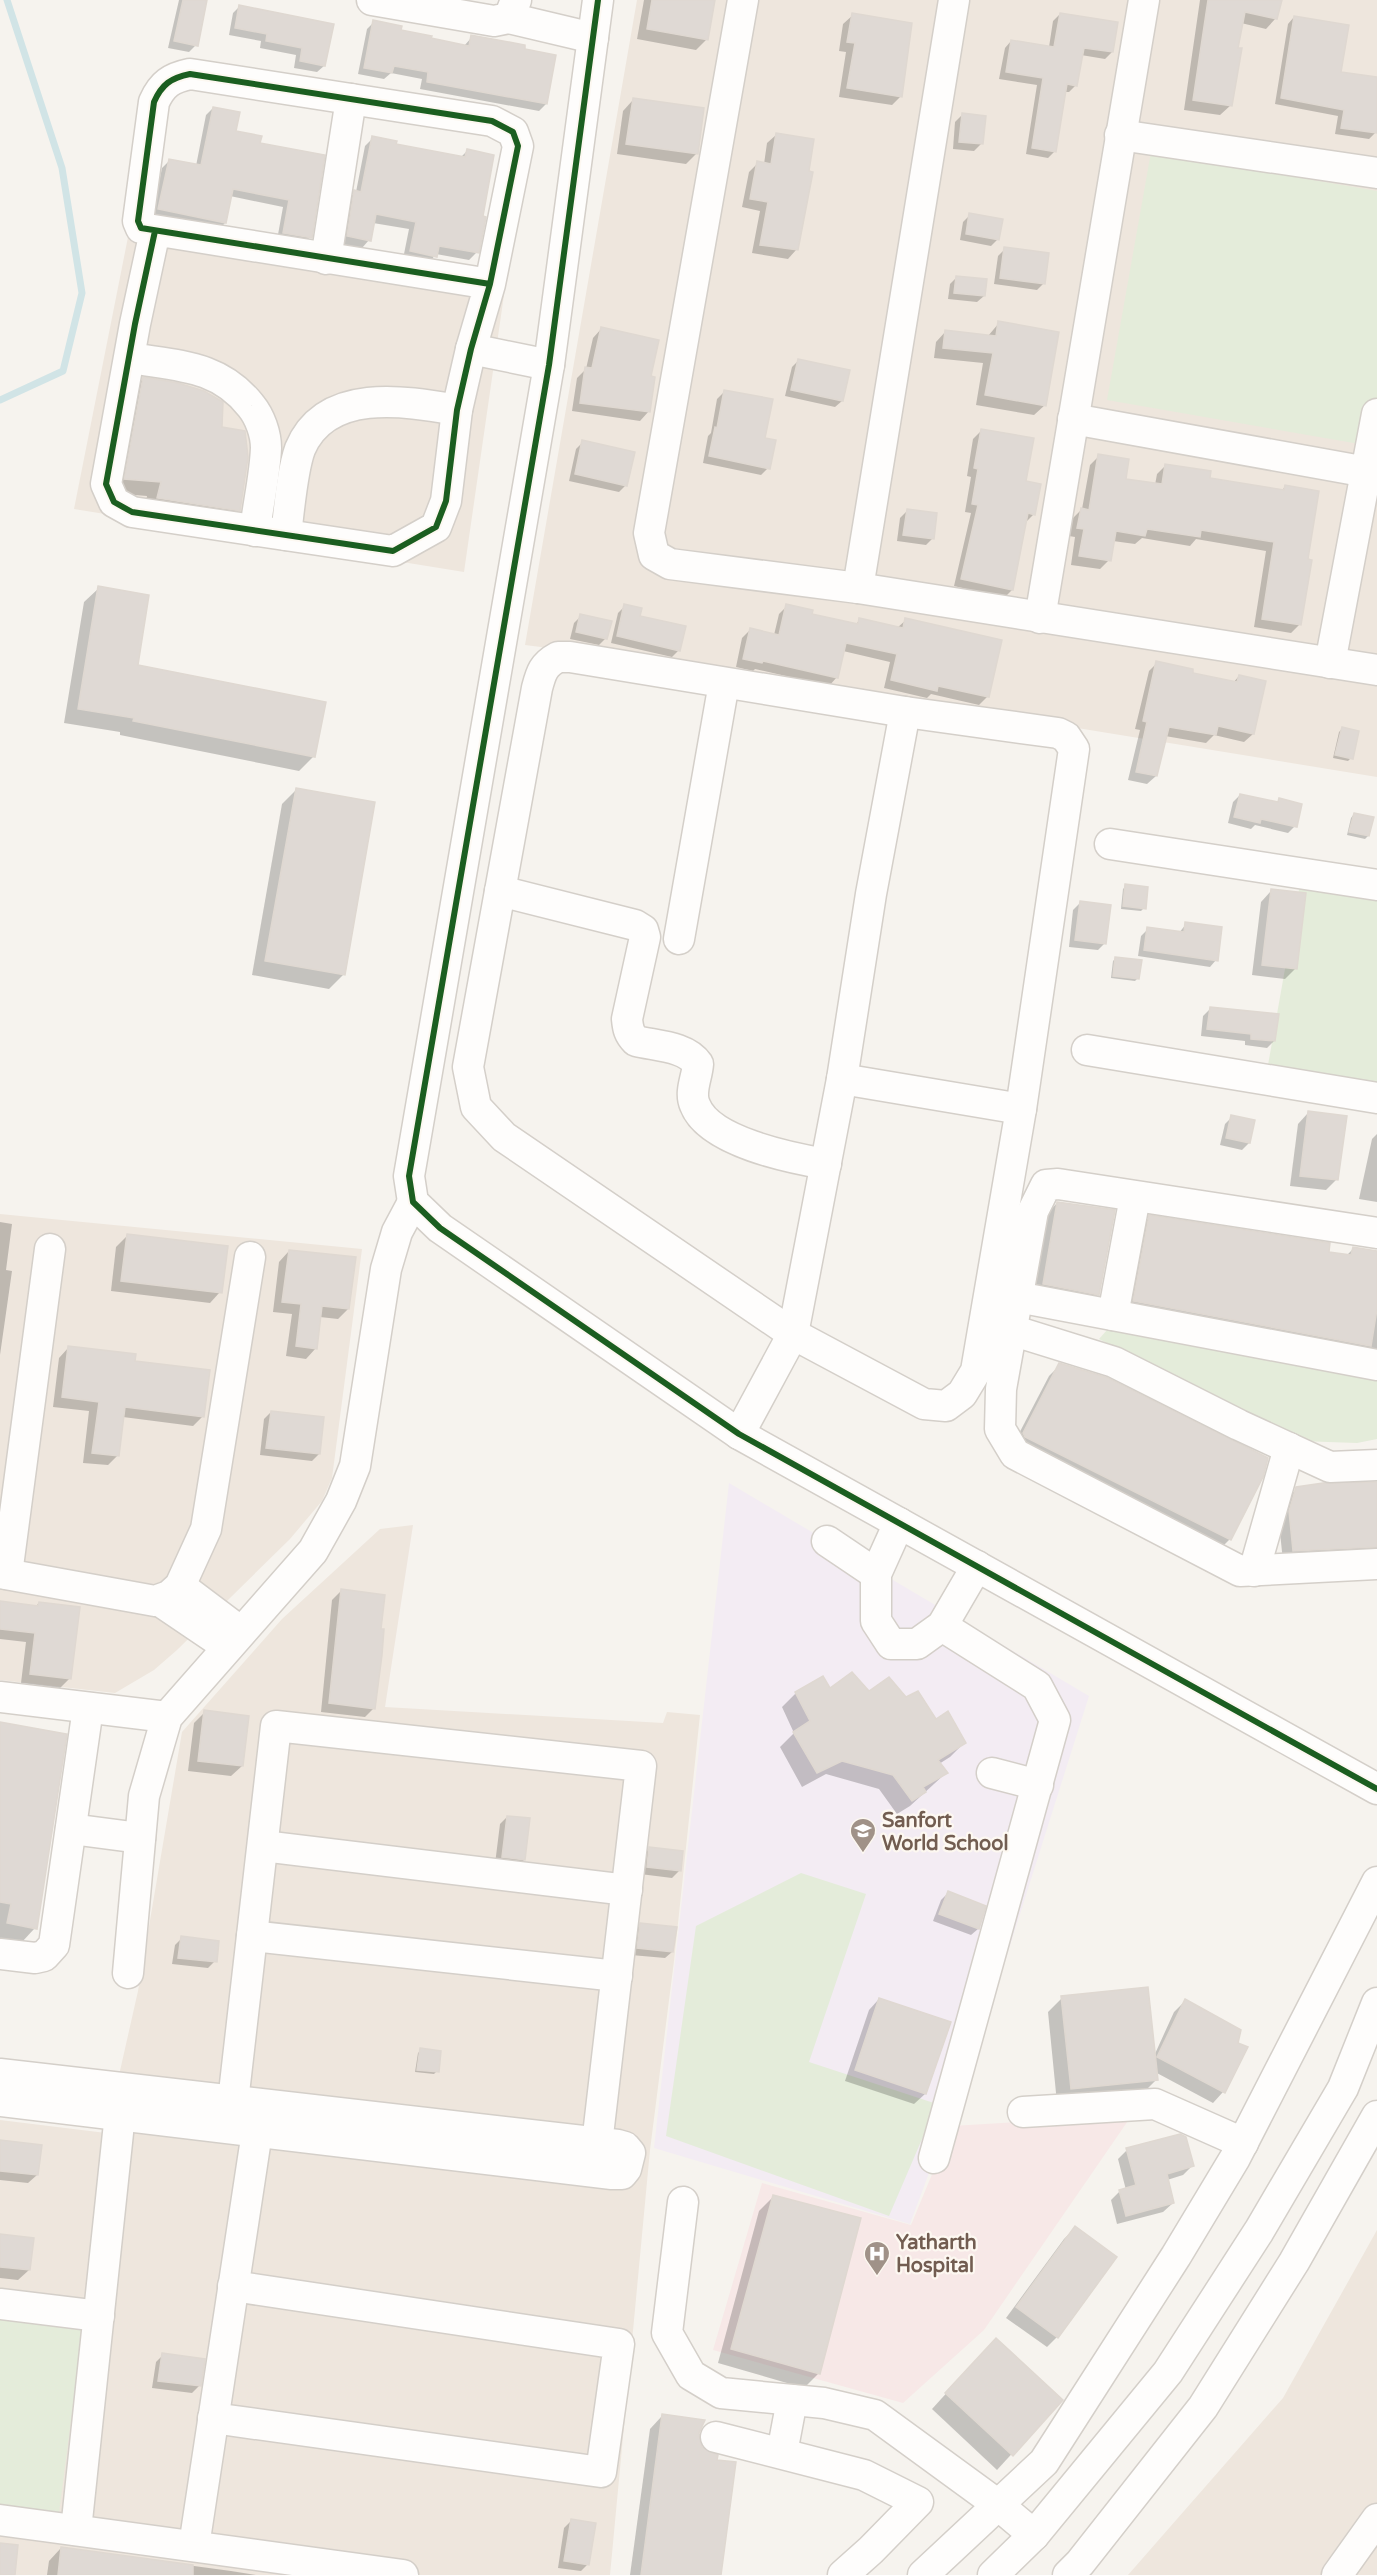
<svg xmlns="http://www.w3.org/2000/svg" width="1377" height="2575" font-family="'Varela Round',sans-serif">
<style>
.residential{fill:#eee6dd}
.education{fill:#f3ecf3}
.medical{fill:#f7e8e7}
.green{fill:#e4ecda}
.shadow{fill:#0003}
.lines{fill:none;stroke-linecap:round;stroke-linejoin:round}
.stream{stroke:#d1e4e6;stroke-width:7}
.building{fill:#dfd9d4;stroke:#dfd8d1;stroke-width:1.5}
.minor-casing{stroke:#d4cfc9;stroke-width:33}
.minor{stroke:#fefdfc;stroke-width:30}
.cycleway-casing{stroke:#fdf8f1;stroke-width:10}
.cycleway{stroke:#1b5e20;stroke-width:6}
.labels{text-anchor:middle;stroke-width:4.5;stroke-linejoin:round;paint-order:stroke}
.poi-label{font-size:20px;font-weight:bold;fill:#725d51;stroke:#fdf8f1;text-anchor:start}
</style>
<rect width="100%" height="100%" fill="#f6f3ee"/>
<!-- residential -->
<g class="residential">
<polygon points="637,0 1377,0 1377,777 715,669 525,645"/>
<polygon points="132,217 506,281 464,572 74,509"/>
<polygon points="0,1214 362,1249 332,1478 322,1501 290,1539 177,1650 154,1670 115,1693 0,1680"/>
<polygon points="413,1525 385,1707 663,1723 667,1712 700,1715 674,1961 650,2150 610,2575 0,2575 0,2120 106,2133 138,1991 182,1732 282,1619 380,1529"/>
<polygon points="1377,2230 1377,2575 1128,2575 1283,2398"/>
</g>
<!-- education -->
<polygon class="education" points="729,1483 1089,1696 989,2012 910,2224 654,2148"/>
<!-- medical -->
<polygon class="medical" points="1132,2115 984,2330 903,2403 713,2350 762,2183 911,2225 952,2126"/>
<!-- green -->
<g class="green">
<polygon points="1151,152 1377,191 1377,414 1371,446 1107,400"/>
<polygon points="1300,884 1377,899 1377,1084 1268,1065"/>
<polygon points="1115,1321 1377,1370 1377,1439 1357,1443 1299,1441 1099,1339"/>
<polygon points="801,1873 866,1894 809,2062 937,2104 889,2216 666,2136 696,1926"/>
<polygon points="0,2318 83,2328 59,2513 0,2506"/>
</g>
<!-- shadow -->
<g class="shadow">
<polygon points="179,0 205,0 196,45 189,52 168,48"/>
<polygon points="644,0 714,0 707,39 696,50 637,39"/>
<polygon points="1200,0 1280,0 1276,18 1266,29 1241,23 1231,105 1220,115 1184,110"/>
<polygon points="240,6 332,25 324,66 317,72 294,68 296,55 260,48 261,41 229,35 233,13"/>
<polygon points="1060,14 1112,52 1105,59 1081,55 1076,85 1069,92 1065,92 1055,151 1048,158 1026,154 1037,85 999,79 1005,48 1011,41 1049,47 1053,21"/>
<polygon points="853,15 901,96 892,105 839,97 846,52 839,51 843,24"/>
<polygon points="1294,17 1339,73 1377,79 1377,126 1376,132 1369,139 1335,134 1338,116 1275,104 1288,24"/>
<polygon points="374,22 429,40 464,46 472,37 546,104 539,111 420,89 422,79 391,73 384,79 358,74 367,29"/>
<polygon points="633,100 697,153 686,164 617,154 623,111"/>
<polygon points="213,108 234,132 259,144 310,237 303,244 277,240 283,207 230,196 225,223 218,230 152,216 162,168 169,161 196,166 206,115"/>
<polygon points="962,115 981,144 974,151 953,149 955,122"/>
<polygon points="776,135 796,250 788,259 752,253 760,211 742,207 749,172 758,163 764,164 767,143"/>
<polygon points="373,138 395,146 460,158 467,151 477,252 469,260 436,254 428,264 403,259 409,229 373,223 369,240 362,248 340,244 347,200 356,192 365,146"/>
<polygon points="970,215 998,239 991,246 960,240 963,222"/>
<polygon points="1005,249 1044,283 1037,290 994,284 998,256"/>
<polygon points="957,277 984,296 977,302 948,299 950,284"/>
<polygon points="999,323 1045,405 1034,415 976,405 983,363 934,358 936,342 946,331 988,336"/>
<polygon points="602,328 649,377 649,411 640,421 572,411 577,378 586,369 593,338"/>
<polygon points="799,360 842,401 835,407 785,396 792,367"/>
<polygon points="143,379 220,429 244,432 246,440 246,466 239,510 225,524 144,512 147,496 111,493 129,393"/>
<polygon points="724,392 764,439 768,468 761,475 703,463 708,436 711,433 717,399"/>
<polygon points="981,431 1025,483 1034,514 1026,522 1012,590 1004,598 954,586 971,513 965,512 971,477 967,476 973,439"/>
<polygon points="583,442 626,485 619,492 569,481 576,449"/>
<polygon points="1099,456 1124,480 1155,485 1157,474 1166,465 1208,480 1281,491 1285,487 1306,561 1300,624 1291,633 1254,627 1266,551 1196,539 1190,546 1142,538 1135,544 1113,541 1109,560 1100,569 1071,565 1075,537 1069,536 1072,519 1082,509 1090,465"/>
<polygon points="907,511 933,538 926,545 897,541 900,518"/>
<polygon points="99,588 136,666 314,756 299,771 120,735 120,732 64,723 84,602"/>
<polygon points="625,606 639,617 679,650 672,657 611,643 618,613"/>
<polygon points="787,606 810,615 855,625 860,620 897,628 906,620 1000,641 987,697 979,705 931,694 927,698 884,688 890,662 843,651 837,677 829,686 755,669 753,671 736,667 742,638 750,630 774,635 779,614"/>
<polygon points="581,616 606,638 599,645 570,639 574,623"/>
<polygon points="1157,663 1191,674 1233,683 1239,676 1253,734 1244,742 1214,735 1206,743 1165,736 1156,776 1147,784 1128,780 1140,730 1135,729 1149,671"/>
<polygon points="1342,729 1351,758 1348,761 1333,758 1339,732"/>
<polygon points="296,790 344,974 329,989 252,975 282,804"/>
<polygon points="1240,795 1276,803 1279,800 1295,826 1288,833 1255,825 1251,829 1228,823 1233,802"/>
<polygon points="1354,814 1368,836 1365,839 1347,835 1351,818"/>
<polygon points="1126,886 1144,908 1141,911 1121,909 1123,889"/>
<polygon points="1271,891 1295,969 1285,979 1252,975 1261,902"/>
<polygon points="1080,903 1105,943 1098,950 1069,947 1073,910"/>
<polygon points="1186,924 1216,960 1210,967 1138,956 1141,936 1148,929 1179,933"/>
<polygon points="1116,958 1138,978 1135,981 1111,978 1113,961"/>
<polygon points="1210,1009 1274,1041 1267,1048 1245,1045 1245,1041 1201,1036 1203,1016"/>
<polygon points="1308,1113 1337,1179 1326,1190 1290,1186 1298,1124"/>
<polygon points="1232,1117 1249,1143 1242,1150 1220,1145 1225,1124"/>
<polygon points="1377,1134 1377,1202 1359,1199 1372,1139"/>
<polygon points="1057,1203 1098,1294 1087,1305 1033,1295 1047,1214"/>
<polygon points="1150,1217 1346,1256 1353,1249 1377,1253 1377,1359 1123,1312 1139,1228"/>
<polygon points="0,1222 12,1224 6,1270 12,1271 0,1355"/>
<polygon points="127,1236 220,1292 210,1303 111,1291 116,1247"/>
<polygon points="289,1251 348,1309 338,1319 320,1317 316,1348 306,1359 286,1356 292,1314 273,1312 279,1262"/>
<polygon points="69,1347 133,1362 203,1416 193,1426 123,1417 118,1455 108,1465 83,1463 89,1411 53,1407 59,1358"/>
<polygon points="1060,1365 1230,1539 1219,1550 1013,1445 1049,1376"/>
<polygon points="271,1412 319,1454 312,1461 260,1455 264,1419"/>
<polygon points="1377,1484 1377,1548 1283,1561 1279,1523 1285,1500 1297,1489"/>
<polygon points="341,1591 374,1708 365,1717 321,1712 332,1600"/>
<polygon points="39,1603 70,1678 60,1688 21,1683 26,1642 0,1639 0,1604 35,1607"/>
<polygon points="829,1690 906,1699 964,1743 950,1757 939,1764 946,1773 910,1806 897,1814 879,1789 826,1774 802,1787 780,1747 794,1733 782,1707 796,1693"/>
<polygon points="205,1712 242,1766 231,1776 188,1771 194,1723"/>
<polygon points="0,1723 35,1928 21,1943 0,1939"/>
<polygon points="507,1817 524,1860 517,1867 495,1864 500,1824"/>
<polygon points="649,1849 681,1853 679,1871 672,1878 640,1874 642,1856"/>
<polygon points="948,1893 984,1906 978,1929 971,1935 933,1921 941,1900"/>
<polygon points="641,1924 672,1952 665,1958 631,1955 634,1931"/>
<polygon points="182,1938 215,1961 208,1968 172,1964 175,1945"/>
<polygon points="1062,1998 1154,2056 1174,2012 1185,2001 1223,2092 1213,2103 1155,2072 1156,2080 1142,2094 1057,2103 1048,2012"/>
<polygon points="879,1999 949,2023 925,2094 914,2104 845,2081 869,2010"/>
<polygon points="421,2050 437,2071 434,2074 415,2072 418,2053"/>
<polygon points="0,2141 37,2175 28,2183 0,2180"/>
<polygon points="1127,2150 1192,2166 1183,2175 1167,2180 1173,2203 1163,2212 1117,2224 1111,2200 1120,2191 1126,2190 1118,2159"/>
<polygon points="773,2197 860,2220 818,2374 804,2388 718,2363 759,2211"/>
<polygon points="1075,2228 1057,2337 1047,2347 1006,2318 1064,2239"/>
<polygon points="0,2236 29,2270 18,2280 0,2278"/>
<polygon points="982,2354 1061,2400 997,2470 932,2409"/>
<polygon points="163,2355 199,2386 192,2393 152,2388 156,2362"/>
<polygon points="662,2416 698,2433 720,2575 630,2575 650,2429"/>
<polygon points="571,2521 588,2564 581,2571 558,2568 564,2528"/>
<polygon points="61,2548 231,2571 256,2575 47,2575 49,2561"/>
</g>
<g class="lines">
<!-- stream -->
<polyline class="stream" points="0,400 63,371 82,293 62,168 7,0"/>
</g>
<!-- building -->
<g class="building">
<polygon points="183,0 207,0 198,46 174,41"/>
<polygon points="652,0 715,0 708,40 647,29"/>
<polygon points="1208,0 1282,0 1277,19 1245,12 1238,48 1242,48 1232,106 1193,100"/>
<polygon points="239,5 334,24 325,66 300,61 302,48 266,41 267,34 235,28"/>
<polygon points="852,13 912,23 902,97 847,88 855,43 847,42"/>
<polygon points="1060,13 1118,22 1113,52 1084,48 1077,86 1067,84 1056,152 1032,148 1043,78 1006,72 1011,40 1054,47"/>
<polygon points="1294,16 1349,25 1341,72 1377,77 1377,133 1341,128 1344,110 1281,98"/>
<polygon points="373,20 402,26 401,30 432,36 431,38 469,46 471,35 525,45 525,49 556,55 547,104 427,82 428,72 394,66 392,73 364,68"/>
<polygon points="633,98 704,108 698,154 626,144"/>
<polygon points="213,107 240,112 236,131 262,136 260,143 325,155 312,238 283,233 289,200 233,189 226,223 158,209 169,159 201,165"/>
<polygon points="962,113 986,116 983,144 959,142"/>
<polygon points="776,133 814,139 809,171 813,172 798,250 760,245 768,202 750,199 757,161 771,164"/>
<polygon points="372,136 397,141 396,144 465,157 467,149 494,155 483,216 486,217 479,253 439,246 437,257 410,251 416,222 376,214 371,241 347,236 354,190 361,192"/>
<polygon points="969,213 1003,219 999,240 966,234"/>
<polygon points="1004,247 1049,253 1045,284 1000,278"/>
<polygon points="956,276 987,279 985,296 954,293"/>
<polygon points="998,321 1059,332 1046,406 985,395 993,353 943,348 945,330 996,336"/>
<polygon points="601,327 659,340 651,376 655,377 650,412 580,403 585,367 592,368"/>
<polygon points="798,359 850,370 843,401 791,390"/>
<polygon points="143,377 178,383 204,391 223,402 222,427 245,431 248,457 240,511 157,498 161,482 124,479"/>
<polygon points="724,390 773,399 765,438 776,440 770,469 709,456 715,427 717,428"/>
<polygon points="981,429 1034,438 1026,481 1041,484 1035,515 1028,513 1013,590 961,579 978,505 972,504 978,469 974,468"/>
<polygon points="582,440 635,452 627,486 575,474"/>
<polygon points="1098,454 1129,459 1126,479 1162,484 1165,464 1211,471 1210,478 1284,490 1285,485 1319,491 1308,559 1312,560 1301,625 1262,619 1274,542 1201,530 1200,537 1147,529 1145,536 1116,531 1111,561 1079,556 1084,529 1077,528 1081,508 1089,510"/>
<polygon points="907,509 937,513 934,539 903,535"/>
<polygon points="98,586 149,595 138,665 326,702 315,757 133,721 134,718 78,709"/>
<polygon points="624,604 642,608 640,616 686,626 680,651 617,636"/>
<polygon points="786,604 813,610 812,614 858,624 859,618 903,628 905,618 1002,640 989,697 938,686 937,691 891,680 897,654 846,643 838,678 763,661 762,663 743,659 750,628 779,635"/>
<polygon points="580,614 612,621 607,639 576,632"/>
<polygon points="1156,661 1193,669 1193,673 1237,682 1239,675 1266,681 1254,734 1218,726 1216,735 1169,727 1157,776 1136,772 1147,722 1143,721"/>
<polygon points="1342,727 1359,731 1353,759 1335,755"/>
<polygon points="296,788 375,802 345,975 265,961"/>
<polygon points="1240,794 1278,802 1279,798 1302,804 1297,827 1261,819 1260,823 1234,817"/>
<polygon points="1354,813 1374,817 1369,836 1349,832"/>
<polygon points="1125,884 1148,887 1146,909 1123,906"/>
<polygon points="1271,889 1306,893 1297,969 1262,965"/>
<polygon points="1080,901 1111,905 1106,944 1075,940"/>
<polygon points="1185,922 1222,927 1218,961 1144,950 1147,927 1184,932"/>
<polygon points="1115,957 1142,960 1139,979 1113,976"/>
<polygon points="1210,1007 1279,1014 1275,1041 1251,1039 1251,1034 1207,1029"/>
<polygon points="1308,1111 1347,1116 1338,1180 1300,1176"/>
<polygon points="1231,1115 1255,1120 1250,1143 1226,1138"/>
<polygon points="1057,1202 1115,1210 1099,1295 1043,1284"/>
<polygon points="1149,1215 1330,1243 1329,1252 1351,1255 1353,1247 1377,1251 1377,1309 1371,1346 1133,1301"/>
<polygon points="127,1234 228,1246 222,1293 121,1281"/>
<polygon points="289,1250 356,1257 349,1309 322,1306 317,1349 296,1346 301,1304 282,1302"/>
<polygon points="68,1346 136,1354 135,1361 210,1370 204,1417 125,1407 119,1456 92,1453 99,1402 62,1397"/>
<polygon points="1059,1363 1108,1378 1268,1458 1263,1477 1231,1540 1025,1437 1023,1433"/>
<polygon points="271,1411 324,1417 320,1454 266,1448"/>
<polygon points="1377,1482 1377,1547 1293,1551 1289,1511 1296,1487 1323,1483"/>
<polygon points="341,1589 385,1595 381,1629 384,1629 382,1655 375,1709 329,1703"/>
<polygon points="0,1601 38,1606 39,1602 80,1607 71,1679 30,1674 35,1633 0,1629"/>
<polygon points="852,1672 869,1691 889,1677 906,1697 918,1691 936,1719 948,1711 966,1743 938,1760 948,1773 923,1787 926,1792 912,1801 893,1775 842,1761 817,1773 793,1732 810,1721 795,1692 823,1676 830,1688"/>
<polygon points="204,1710 249,1716 243,1766 198,1761"/>
<polygon points="0,1722 67,1734 37,1929 7,1923 11,1904 0,1902"/>
<polygon points="507,1816 530,1818 525,1860 502,1857"/>
<polygon points="649,1847 683,1851 681,1871 647,1867"/>
<polygon points="948,1891 986,1906 979,1929 939,1914"/>
<polygon points="640,1923 677,1927 673,1952 637,1948"/>
<polygon points="181,1936 219,1941 217,1962 178,1958"/>
<polygon points="1148,1987 1158,2080 1071,2089 1061,1996"/>
<polygon points="879,1998 951,2022 926,2094 855,2070"/>
<polygon points="1185,1999 1241,2030 1238,2043 1248,2047 1225,2093 1157,2057"/>
<polygon points="420,2048 441,2051 439,2072 417,2070"/>
<polygon points="1180,2134 1186,2137 1194,2166 1167,2174 1174,2203 1126,2216 1119,2190 1136,2185 1126,2148"/>
<polygon points="0,2140 42,2145 38,2175 0,2171"/>
<polygon points="773,2195 861,2218 820,2374 731,2349"/>
<polygon points="1075,2226 1117,2257 1058,2338 1016,2307"/>
<polygon points="0,2234 34,2238 30,2270 0,2267"/>
<polygon points="996,2338 1063,2400 1013,2456 945,2393"/>
<polygon points="162,2353 205,2359 201,2386 158,2381"/>
<polygon points="662,2414 705,2420 699,2433 702,2447 718,2455 717,2460 736,2462 721,2575 641,2575"/>
<polygon points="571,2519 596,2523 589,2565 564,2561"/>
<polygon points="0,2543 18,2545 15,2575 0,2575"/>
<polygon points="61,2547 193,2565 193,2575 58,2575"/>
</g>
<g class="lines">
<defs>
<g id="minor">
<polyline points="372,0 494,21 509,18 516,0"/>
<polyline points="598,0 549,365 409,1176 413,1202 440,1228 739,1434 1377,1789"/>
<polyline points="743,0 649,533 654,555 670,564 858,588 1377,670"/>
<polyline points="509,18 593,38"/>
<polyline points="1120,135 1377,173"/>
<path d="M155,231l-20,93 -29,160 8,18 18,10 261,39 43,-24 10,-26 11,-91 14,-61 19,-65 28,-138 -5,-14 -21,-11 -302,-47c-19,4 -28,10 -36,28l-16,119 3,7 349,56"/>
<polyline points="326,259 351,99"/>
<polyline points="471,349 549,365"/>
<path d="M131,358c47,8 88,7 120,48 9,11 15,28 15,42 -1,27 -8,56 -11,83"/>
<polyline points="1073,419 1367,472"/>
<path d="M286,535c3,-24 6,-64 14,-86 26,-62 105,-48 157,-39"/>
<polyline points="858,588 954,0"/>
<polyline points="1040,618 1144,0"/>
<path d="M558,657h12l335,55 153,21 8,4 8,12 -53,360 -45,262 -14,23 -16,12 -22,-2 -131,-70 -289,-197 -28,-30 -8,-40 69,-379c4,-15 6,-23 21,-31z"/>
<polyline points="1330,663 1377,414"/>
<polyline points="1110,844 1377,885"/>
<path d="M500,891l135,34 8,5 2,7 -18,82c1,10 2,15 9,22 20,5 50,5 62,23 -1,14 -9,28 -3,41 14,37 96,53 131,59"/>
<polyline points="679,939 724,683"/>
<polyline points="1087,1050 1377,1098"/>
<polyline points="842,1079 1021,1109"/>
<polyline points="1377,1233 1058,1184 1046,1185 1033,1211 1001,1389 1000,1429 1015,1454 1240,1571 1377,1564"/>
<polyline points="1017,1297 1377,1365"/>
<polyline points="1113,1315 1135,1197"/>
<polyline points="1011,1330 1114,1362 1239,1425 1330,1467 1377,1465"/>
<polyline points="739,1434 793,1334 842,1079 871,894 905,712"/>
<polyline points="899,1523 876,1574 876,1621 891,1644 917,1644 942,1626 977,1566"/>
<polyline points="827,1541 876,1574"/>
<polyline points="1254,1571 1289,1448"/>
<polyline points="0,1573 155,1601 169,1596 180,1586 206,1529 250,1257"/>
<polyline points="7,1574 50,1249"/>
<polyline points="180,1586 241,1632"/>
<polyline points="160,1601 228,1647"/>
<polyline points="0,1697 167,1717"/>
<polyline points="992,1773 1038,1785"/>
<polyline points="71,1829 140,1838"/>
<polyline points="263,1846 627,1890"/>
<polyline points="252,1936 617,1976"/>
<polyline points="0,1954 35,1958 44,1956 54,1945 88,1708"/>
<polyline points="128,1973 144,1796 167,1717 313,1551 341,1501 355,1466 386,1269 397,1232 413,1202"/>
<polyline points="0,2074 618,2145 625,2147 630,2153 626,2169 622,2174 612,2174 0,2101"/>
<polyline points="1023,2112 1155,2104 1243,2143"/>
<polyline points="231,2119 276,1726 641,1766 595,2161"/>
<polyline points="934,2158 1055,1720 1037,1686 942,1626"/>
<polyline points="683,2202 667,2333 691,2375 721,2393 824,2403 875,2415 997,2504 1034,2535"/>
<polyline points="0,2304 99,2316"/>
<polyline points="213,2418 601,2472 619,2344 233,2286"/>
<polyline points="716,2437 864,2475 918,2502 871,2550 843,2575"/>
<polyline points="782,2453 792,2400"/>
<polyline points="0,2520 403,2575"/>
<polyline points="76,2530 122,2095"/>
<polyline points="194,2546 257,2132"/>
<polyline points="923,2575 1044,2462 1176,2256 1235,2158 1377,1882"/>
<polyline points="993,2575 1034,2535 1168,2372 1259,2231 1343,2088 1377,2003"/>
<polyline points="1068,2575 1080,2563 1203,2407 1294,2262 1377,2116"/>
<polyline points="1337,2575 1377,2519"/>
</g>
</defs>
<!-- minor casing -->
<use href="#minor" class="minor-casing"/>
<!-- minor -->
<use href="#minor" class="minor"/>
<defs>
<g id="cycleway">
<polyline points="598,0 549,365 409,1176 413,1202 440,1228 739,1434 1377,1789"/>
<path d="M155,231l-20,93 -29,160 8,18 18,10 261,39 43,-24 10,-26 11,-91 14,-61 19,-65 28,-138 -5,-14 -21,-11 -302,-47c-19,4 -28,10 -36,28l-16,119 3,7 349,56"/>
</g>
</defs>
<!-- cycleway casing -->
<use href="#cycleway" class="cycleway-casing"/>
<!-- cycleway -->
<use href="#cycleway" class="cycleway"/>
</g>
<!-- icons -->
<defs>
<symbol id="school-pin" viewBox="-11 -11 22 30"><path d="M0 17L-7.5 6A9.5 9.5 0 1 1 7.5 6Z" fill="#a09288" stroke="#fdf8f1"/><path d="M0-5L7-2L0 1L-7-2ZM-4 1L0 2.5L4 1V4Q0 6-4 4Z" fill="#fff"/></symbol>
<symbol id="hospital-pin" viewBox="-11 -11 22 30"><path d="M0 17L-7.5 6A9.5 9.5 0 1 1 7.5 6Z" fill="#a09288" stroke="#fdf8f1"/><path d="M-5-5h3v3.5h4V-5h3V5h-3V1.5h-4V5h-3Z" fill="#fff"/></symbol>
</defs>
<g fill-rule="evenodd">
<use href="#school-pin" x="848" y="1816" width="30" height="40"/>
<use href="#hospital-pin" x="862" y="2239" width="30" height="40"/>
</g>
<g class="labels">
<!-- poi labels -->
<g class="poi-label">
<text x="882" y="1827">Sanfort<tspan x="882" dy="23">World School</tspan></text>
<text x="896" y="2249">Yatharth<tspan x="896" dy="23">Hospital</tspan></text>
</g>
</g>
</svg>
